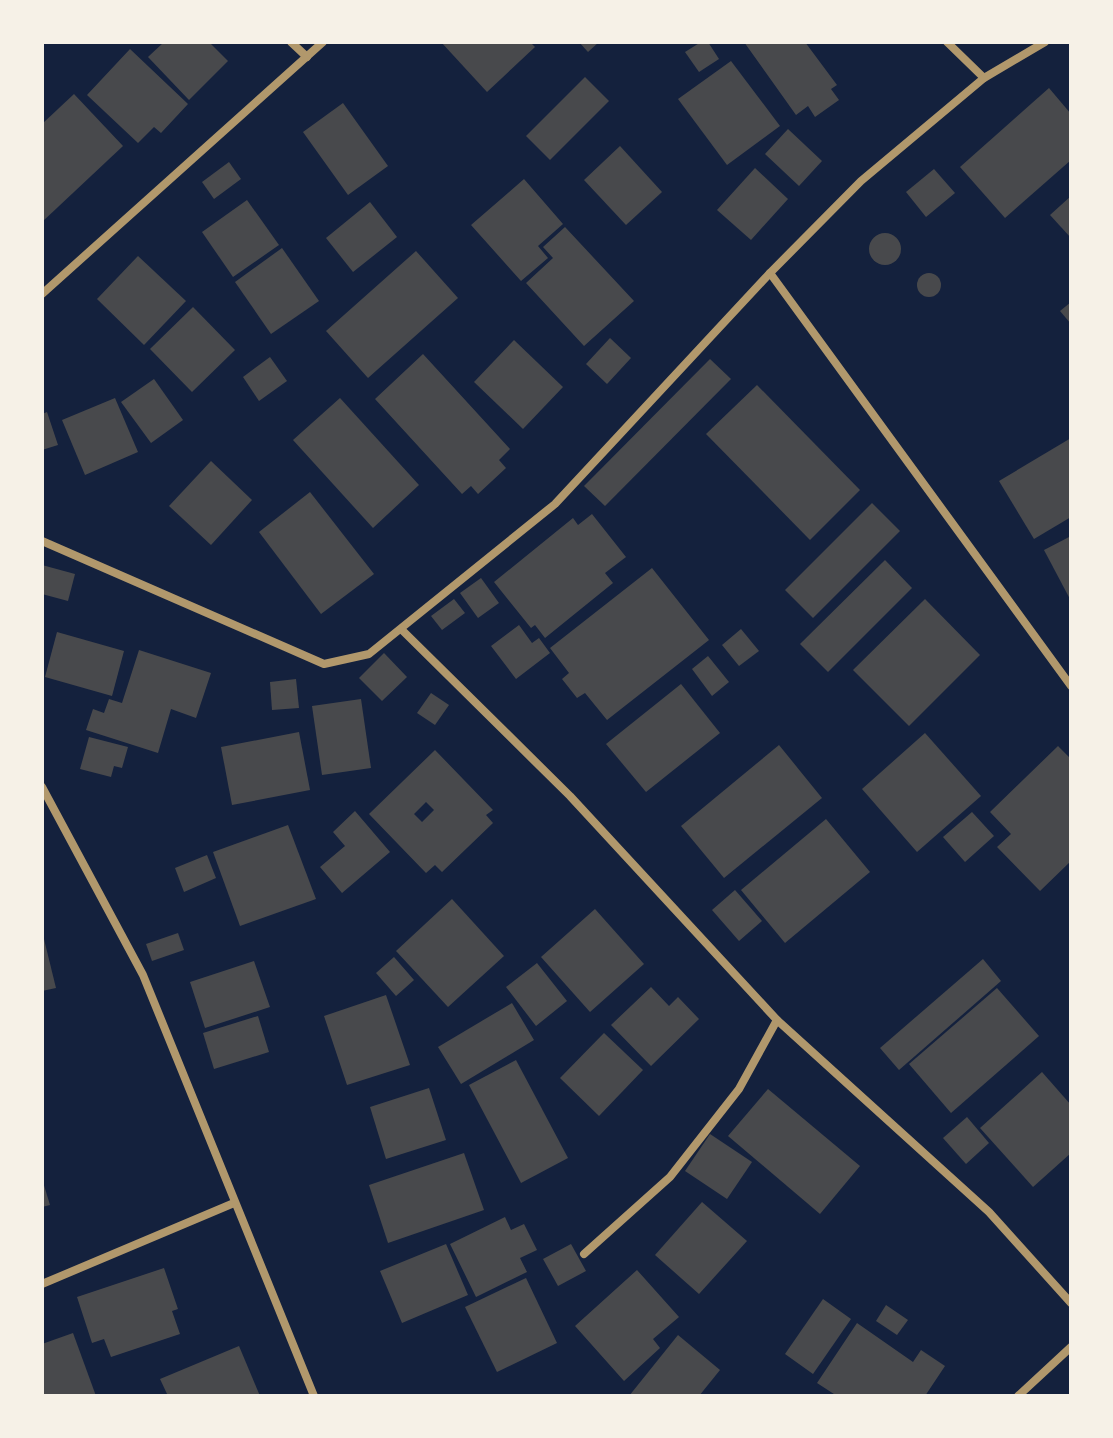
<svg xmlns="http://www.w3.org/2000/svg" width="1113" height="1438" font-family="'Space Grotesk',sans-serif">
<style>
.building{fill:#48494c;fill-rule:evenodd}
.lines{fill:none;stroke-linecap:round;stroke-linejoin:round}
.minor{stroke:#b1986c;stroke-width:8}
</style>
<rect width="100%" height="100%" fill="#14213d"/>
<!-- building -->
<g class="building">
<polygon points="164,42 209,42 228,61 189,100 148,57"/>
<polygon points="441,42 530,42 535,47 487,92"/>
<polygon points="579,42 599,42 588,52"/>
<polygon points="701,42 708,42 719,59 699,72 685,52"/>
<polygon points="744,42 805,42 837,85 831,89 839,100 815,117 808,106 796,115"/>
<polygon points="130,49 188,104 161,133 154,127 138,143 87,95"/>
<polygon points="731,61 780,126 727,165 678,99"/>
<polygon points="585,77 609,101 550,160 526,136"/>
<polygon points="1049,88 1071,114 1071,160 1005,218 960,167"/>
<polygon points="74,94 123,146 42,222 42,124"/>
<polygon points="343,103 388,166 348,195 303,132"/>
<polygon points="788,129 822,161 799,186 765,154"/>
<polygon points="620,146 662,192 626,225 584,180"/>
<polygon points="229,162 241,179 214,199 202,182"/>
<polygon points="755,168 788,199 751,240 717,210"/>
<polygon points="934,169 955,193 926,217 906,192"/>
<polygon points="524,179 563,224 538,246 548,258 521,281 471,225"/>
<polygon points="1071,196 1071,238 1050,215"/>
<polygon points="247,200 279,245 233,277 202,232"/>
<polygon points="370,202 397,237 353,272 326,238"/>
<polygon points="565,227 634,301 584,346 526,283 553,258 543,247"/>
<circle cx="885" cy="249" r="16"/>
<polygon points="282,248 319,301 271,334 235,282"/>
<polygon points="416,251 458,298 368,378 326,331"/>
<polygon points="138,256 186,301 144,345 97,299"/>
<circle cx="929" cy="285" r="12"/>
<polygon points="1071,302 1071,324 1060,311"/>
<polygon points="193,307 235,350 192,392 150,349"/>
<polygon points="610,338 631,358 607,384 586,364"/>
<polygon points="514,340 563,387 523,429 474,382"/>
<polygon points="423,354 510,449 499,460 506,468 478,494 471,486 462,494 375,399"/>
<polygon points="270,357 287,381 259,401 243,377"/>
<polygon points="710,359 731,379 605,506 584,486"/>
<polygon points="154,379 183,420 151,443 121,402"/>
<polygon points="757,385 860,490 810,540 706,434"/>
<polygon points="115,398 138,452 85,475 62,420"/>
<polygon points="340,398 419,485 373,528 293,440"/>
<polygon points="47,412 58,445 42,450 42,414"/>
<polygon points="1071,438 1071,517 1034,539 999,481"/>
<polygon points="211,461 252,500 211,545 169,506"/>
<polygon points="310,492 374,574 321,614 259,532"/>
<polygon points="872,503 900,531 813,618 785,590"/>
<polygon points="592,514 626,557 605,573 613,583 545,638 535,625 531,628 494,582 573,518 578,525"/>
<polygon points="1071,536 1071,601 1044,550"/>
<polygon points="885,560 912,588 828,672 800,644"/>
<polygon points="42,565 75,574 68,601 42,594"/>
<polygon points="652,568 709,640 607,720 585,693 577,698 562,679 569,673 550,648"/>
<polygon points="481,578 499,603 478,618 460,593"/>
<polygon points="454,599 465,613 442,630 431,616"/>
<polygon points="925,599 980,655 909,726 853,670"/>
<polygon points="519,625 532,643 539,638 550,653 516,679 491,646"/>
<polygon points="741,629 759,651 739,666 722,645"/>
<polygon points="57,632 124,651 112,696 45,677"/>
<polygon points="139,650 211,673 196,718 171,709 158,753 86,730 93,709 104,713 109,699 122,703"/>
<polygon points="384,653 407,677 382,701 359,678"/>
<polygon points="708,656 729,682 712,696 692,669"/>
<polygon points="296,679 299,708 272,710 270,682"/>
<polygon points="681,684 720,733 646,792 606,744"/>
<polygon points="431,693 449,705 435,725 417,713"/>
<polygon points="361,699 371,768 322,775 312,706"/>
<polygon points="299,732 310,790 232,805 221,747"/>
<polygon points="925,733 981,796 917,852 862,789"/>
<polygon points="89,737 128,747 122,768 114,766 111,777 80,769"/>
<polygon points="779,745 822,798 724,878 681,826"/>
<polygon points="1058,746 1071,759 1071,861 1040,891 997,847 1011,834 990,812"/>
<path d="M435,750l58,60 -7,5 7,8 -51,49 -7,-7 -9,8 -57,-59zM426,802l8,8 -12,12 -8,-8z"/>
<polygon points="355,811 390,852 342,893 320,867 345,846 333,832"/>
<polygon points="972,812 994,836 965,862 943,837"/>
<polygon points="826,819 870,872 785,943 741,890"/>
<polygon points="288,825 316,899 240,926 213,852"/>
<polygon points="207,855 216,878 184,892 175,868"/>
<polygon points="735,890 762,921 739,941 712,910"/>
<polygon points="452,899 504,956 448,1007 396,951"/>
<polygon points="595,909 644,964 590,1012 541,957"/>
<polygon points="178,933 184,950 152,961 146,944"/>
<polygon points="43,935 56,988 42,991 42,936"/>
<polygon points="394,957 414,980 396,996 376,973"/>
<polygon points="983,959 1001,981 899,1070 880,1048"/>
<polygon points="254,961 270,1007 205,1028 190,982"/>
<polygon points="537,963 567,1001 536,1026 506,987"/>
<polygon points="651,987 669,1006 678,997 699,1019 651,1066 611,1025"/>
<polygon points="997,988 1039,1036 951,1113 909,1064"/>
<polygon points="386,995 410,1065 347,1085 324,1016"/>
<polygon points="512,1003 534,1040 461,1084 438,1047"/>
<polygon points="258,1016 269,1052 214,1069 203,1033"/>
<polygon points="604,1033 643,1070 599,1116 560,1078"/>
<polygon points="516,1060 568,1158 521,1183 469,1085"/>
<polygon points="1042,1072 1071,1105 1071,1153 1033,1187 980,1128"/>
<polygon points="429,1088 446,1140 386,1159 370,1107"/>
<polygon points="768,1089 860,1166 820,1214 728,1136"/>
<polygon points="967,1117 989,1143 966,1164 943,1138"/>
<polygon points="710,1134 752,1162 727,1199 685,1171"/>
<polygon points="464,1153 484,1210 388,1243 369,1185"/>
<polygon points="43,1182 50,1205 42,1207 42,1183"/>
<polygon points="702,1202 747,1241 699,1294 655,1255"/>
<polygon points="505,1217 511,1230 524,1224 537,1250 520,1258 527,1272 476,1297 450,1244"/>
<polygon points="446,1244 468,1295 402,1323 380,1271"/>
<polygon points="571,1244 586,1271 558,1286 543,1259"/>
<polygon points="164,1268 178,1309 172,1311 180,1334 111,1357 104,1339 92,1343 77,1297"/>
<polygon points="637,1270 679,1317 653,1339 660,1348 624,1381 575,1326"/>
<polygon points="526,1278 557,1343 497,1372 465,1307"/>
<polygon points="823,1299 851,1319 813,1374 785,1354"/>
<polygon points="886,1305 908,1320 897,1335 876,1321"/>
<polygon points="857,1323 913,1362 921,1350 945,1366 925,1396 837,1396 817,1383"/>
<polygon points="73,1333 96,1396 42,1396 42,1344"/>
<polygon points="678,1335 720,1370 699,1396 629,1396"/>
<polygon points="239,1346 260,1396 168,1396 160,1379"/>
</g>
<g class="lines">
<!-- minor -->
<g class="minor">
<polyline points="291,42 307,57"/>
<polyline points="947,42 984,78"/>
<polyline points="770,273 1071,686"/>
<polyline points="42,294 323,42"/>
<polyline points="42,541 324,664 369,654 555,504 770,273 861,181 984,78 1045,42"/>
<polyline points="402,630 570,796 777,1020 989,1212 1071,1303"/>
<polyline points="42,787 143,975 314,1396"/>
<polyline points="584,1254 670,1177 739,1089 777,1020"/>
<polyline points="42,1284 234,1203"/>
<polyline points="1018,1396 1071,1347"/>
</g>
</g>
<!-- border -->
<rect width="1113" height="1438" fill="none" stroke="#f6f1e7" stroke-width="88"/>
</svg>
